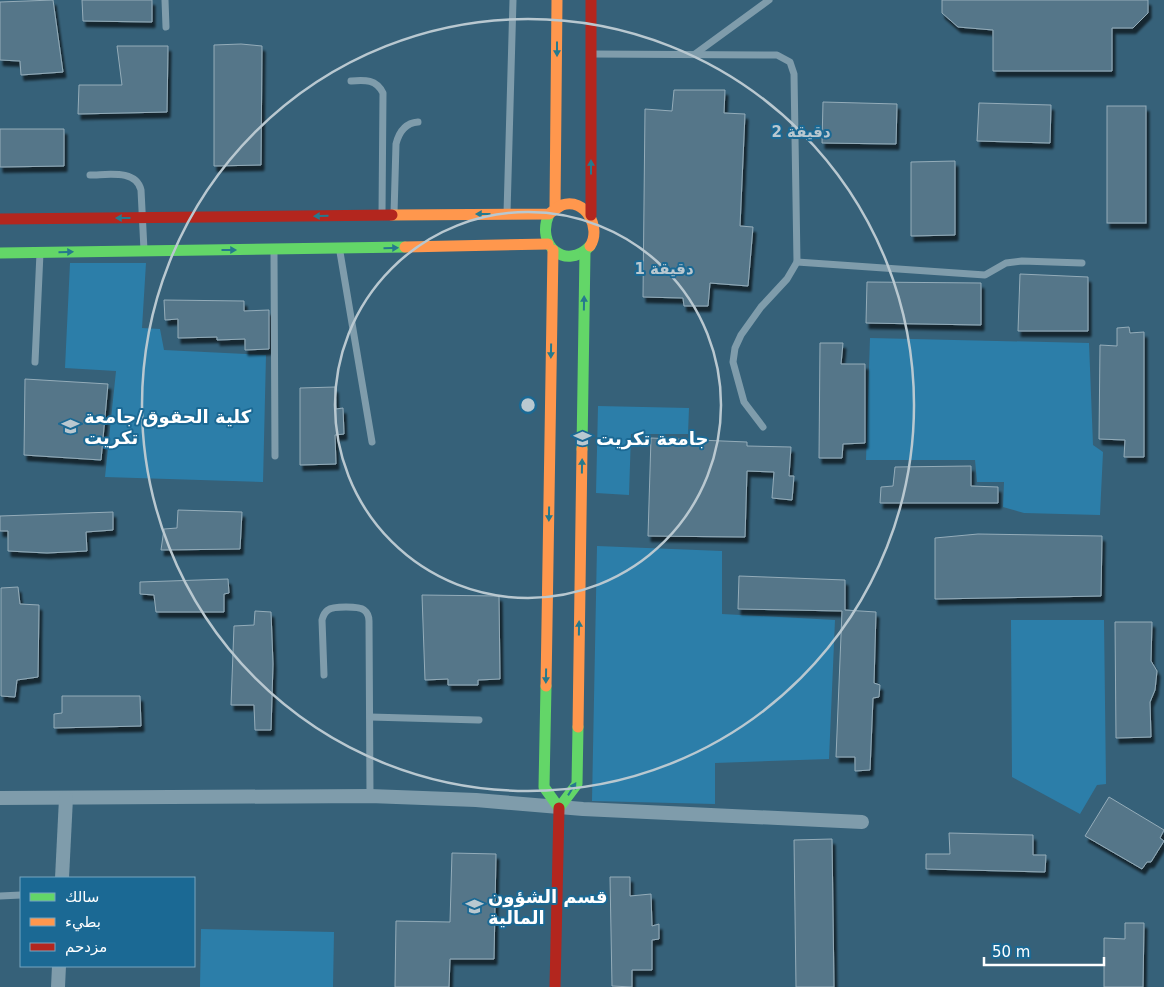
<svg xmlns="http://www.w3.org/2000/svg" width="1164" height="987" font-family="'DejaVu Sans',Vazirmatn,sans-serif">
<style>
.green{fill:#2c7ea9}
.building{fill:#557689;stroke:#94acb9;filter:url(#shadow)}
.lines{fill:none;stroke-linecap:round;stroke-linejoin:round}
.lane{stroke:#7f9cab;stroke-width:7}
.street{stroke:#7f9cab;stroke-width:14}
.fast{stroke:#63d668;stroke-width:11}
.slow{stroke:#ff974d;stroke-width:11}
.jam{stroke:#b3261e;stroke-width:11}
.oneway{fill:#26798d}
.ring{fill:none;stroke:#b9c8d0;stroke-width:2.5}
.labels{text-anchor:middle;stroke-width:4;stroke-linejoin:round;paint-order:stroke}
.poi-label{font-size:18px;font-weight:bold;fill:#fff;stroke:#1b6994;text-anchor:start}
.centre{fill:#b9c8d0;stroke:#1b6994;stroke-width:2.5}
.ring-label{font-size:15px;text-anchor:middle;font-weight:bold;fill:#b9c8d0;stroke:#1b6994;stroke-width:4;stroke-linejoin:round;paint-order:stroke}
</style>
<defs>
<filter id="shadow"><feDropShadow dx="3" dy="5.5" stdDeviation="1" flood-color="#0009"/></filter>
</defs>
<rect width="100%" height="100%" fill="#366179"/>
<!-- green -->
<g class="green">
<polygon points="70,263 146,263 142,328 160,329 164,350 266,355 263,482 105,477 116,371 65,368"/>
<polygon points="870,338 1089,343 1093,445 1103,452 1100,515 1024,513 1003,507 1004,482 977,482 975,460 866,460"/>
<polygon points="598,406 689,408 688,434 631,434 629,495 596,493"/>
<polygon points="597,546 722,551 722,614 835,620 829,759 715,763 715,804 592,801"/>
<polygon points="1011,620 1104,620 1106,784 1097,785 1080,814 1012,777"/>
<polygon points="201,929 334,932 333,987 200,987"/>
</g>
<!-- building -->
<g class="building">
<polygon points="53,0 63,72 21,75 20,61 0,60 0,2"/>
<polygon points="82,0 152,0 152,22 83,21"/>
<polygon points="942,0 1148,0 1148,13 1133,28 1112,28 1112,71 993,71 993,30 958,27 942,13"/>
<polygon points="241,44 262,46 261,165 214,166 214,45"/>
<polygon points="117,46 168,46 167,112 78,114 79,85 122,85"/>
<polygon points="674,90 725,90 724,113 745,114 740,226 753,227 748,286 710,283 708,306 684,306 683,298 643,297 645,109 672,111"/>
<polygon points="823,102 897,104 896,144 822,143"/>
<polygon points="979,103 1051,105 1050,143 977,141"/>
<rect x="1107" y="106" width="39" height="117"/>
<polygon points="0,129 64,129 64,166 0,167"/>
<polygon points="955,161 955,235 911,236 911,162"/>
<polygon points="1020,274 1088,277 1088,331 1018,331"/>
<polygon points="867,282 981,283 981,325 866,323"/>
<polygon points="164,300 244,301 244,311 269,310 269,349 245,350 245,339 217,340 217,337 178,338 178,319 165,320"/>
<polygon points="1129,327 1130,333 1144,332 1144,457 1124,457 1125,440 1099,439 1100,345 1117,346 1117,328"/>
<polygon points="820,343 843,343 841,364 865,364 865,443 843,444 842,458 819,458"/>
<polygon points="25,379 108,384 101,460 24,455"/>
<polygon points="335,387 336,409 343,408 344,434 335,435 336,464 300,465 300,388"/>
<polygon points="651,438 747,442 747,446 791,447 789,476 794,476 792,500 772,498 774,472 747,471 745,537 648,536"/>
<polygon points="971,466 971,486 998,487 998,503 880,503 881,487 893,486 895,467"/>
<polygon points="178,510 242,512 240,549 161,550 164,529 177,528"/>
<polygon points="113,512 113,530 86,532 87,551 47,553 8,551 8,531 0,531 0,516"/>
<polygon points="978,534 1102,536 1101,596 935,599 935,538"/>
<polygon points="739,576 845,580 845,610 876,612 874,683 880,685 879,697 873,698 870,770 855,771 855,757 836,757 842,611 738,609"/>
<polygon points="228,579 229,593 224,594 224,612 156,612 154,595 140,594 140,582"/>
<polygon points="18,587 20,604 39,605 38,677 17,680 15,697 1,696 1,588"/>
<polygon points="422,595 499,596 500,679 478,680 478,685 448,685 448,679 425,680"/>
<polygon points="255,611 271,612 273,664 271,730 255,730 254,705 231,705 234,626 254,625"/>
<polygon points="1115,622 1152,622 1151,661 1157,671 1155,690 1150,702 1151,737 1116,738"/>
<polygon points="62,696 140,696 141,726 54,728 54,714 62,713"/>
<polygon points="1109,797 1164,830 1160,838 1164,841 1151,862 1147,862 1142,869 1085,836"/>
<polygon points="949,833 1033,835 1033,855 1046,855 1045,872 926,869 926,854 950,854"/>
<polygon points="832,839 834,987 796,987 794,840"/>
<polygon points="452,853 496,854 494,959 450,959 449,987 395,987 396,921 450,922"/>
<polygon points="610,877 630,877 630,896 651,894 652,926 659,924 659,939 652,940 652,970 632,970 632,987 612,986"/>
<polygon points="1125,923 1144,923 1143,987 1104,987 1104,938 1125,939"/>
</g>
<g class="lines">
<!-- lane -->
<g class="lane">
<polyline points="165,0 166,27"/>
<polyline points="591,54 777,55 790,62 794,74 797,262 787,279 761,307 741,335 735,348 733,362 744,402 763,427"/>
<polyline points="695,54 769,0"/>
<path d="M351,81c14,-1 25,-2 32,12l-1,121"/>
<path d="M90,175c17,0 46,-6 51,15l3,60"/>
<polyline points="507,213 513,0"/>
<path d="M394,214l2,-70c3,-12 9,-21 22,-22"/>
<polyline points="274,252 275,456"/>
<polyline points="340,252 372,442"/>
<polyline points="797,262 985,275 1006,263 1022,261 1082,263"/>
<polyline points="35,362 40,253"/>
<path d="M324,675l-2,-55c1,-4 3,-8 6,-10 5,-4 31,-4 36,0 4,3 5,6 5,11l1,175"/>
<polyline points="370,717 479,720"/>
<polyline points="0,896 21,895"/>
</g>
<!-- street -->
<g class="street">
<polyline points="0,798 370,796 476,800 583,809 862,822"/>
<polyline points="62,878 66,798"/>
<polyline points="58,987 59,966"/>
</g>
<!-- fast -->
<g class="fast">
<path d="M549,214c-14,32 17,57 41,32"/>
<polyline points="0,253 405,247"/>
<polyline points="582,449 585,251"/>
<polyline points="546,686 544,787 559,808 577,784 578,727"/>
</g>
<!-- slow -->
<g class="slow">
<polyline points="555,208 557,0"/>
<path d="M392,215l157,-1c4,-3 9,-7 13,-9 23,-8 40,23 28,41"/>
<polyline points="405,247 548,244"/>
<polyline points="546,686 553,250"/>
<polyline points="578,727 582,449"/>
</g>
<!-- jam -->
<g class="jam">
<polyline points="591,0 591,215"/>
<polyline points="0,219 392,215"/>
<polyline points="555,987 559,808"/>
</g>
</g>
<!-- one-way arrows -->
<defs><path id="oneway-solid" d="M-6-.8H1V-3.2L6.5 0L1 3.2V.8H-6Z" transform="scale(1.25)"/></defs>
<g class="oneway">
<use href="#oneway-solid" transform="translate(557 49) rotate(90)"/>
<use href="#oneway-solid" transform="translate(591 167) rotate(-90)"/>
<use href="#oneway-solid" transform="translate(483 214) rotate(180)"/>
<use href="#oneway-solid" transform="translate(321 216) rotate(179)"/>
<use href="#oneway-solid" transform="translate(123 218) rotate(180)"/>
<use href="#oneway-solid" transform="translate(391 248) rotate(-1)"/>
<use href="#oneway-solid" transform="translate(229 250)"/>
<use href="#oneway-solid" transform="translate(66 252) rotate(-1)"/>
<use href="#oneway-solid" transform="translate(584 303) rotate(-89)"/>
<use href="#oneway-solid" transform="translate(551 351) rotate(91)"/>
<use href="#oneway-solid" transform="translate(582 466) rotate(-89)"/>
<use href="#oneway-solid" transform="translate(549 514) rotate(91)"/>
<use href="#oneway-solid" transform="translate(579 628) rotate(-89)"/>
<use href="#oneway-solid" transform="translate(546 676) rotate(91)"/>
<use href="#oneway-solid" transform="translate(572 789) rotate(-58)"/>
</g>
<!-- distance rings -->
<g class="ring">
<circle cx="528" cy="405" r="193"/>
<circle cx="528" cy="405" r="386"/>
</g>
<!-- icons -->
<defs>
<symbol id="university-bare" viewBox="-9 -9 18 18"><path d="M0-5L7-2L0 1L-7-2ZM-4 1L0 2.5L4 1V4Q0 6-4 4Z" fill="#b9c8d0" stroke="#1b6994" stroke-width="2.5" paint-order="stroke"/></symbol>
</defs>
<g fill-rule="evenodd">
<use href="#university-bare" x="58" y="414" width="25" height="25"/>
<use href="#university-bare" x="570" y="426" width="25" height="25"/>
<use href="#university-bare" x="462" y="894" width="25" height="25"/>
</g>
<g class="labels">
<!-- poi labels -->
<g class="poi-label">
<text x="84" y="423">كلية الحقوق/جامعة<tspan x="84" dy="21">تكريت</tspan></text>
<text x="596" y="445">جامعة تكريت</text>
<text x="488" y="903">قسم الشؤون<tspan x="488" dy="21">المالية</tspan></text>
</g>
</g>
<circle cx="528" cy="405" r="8" class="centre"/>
<g class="ring-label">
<text x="801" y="137">2 دقيقة</text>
<text x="664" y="274">1 دقيقة</text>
</g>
<!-- legend -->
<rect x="20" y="877" width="175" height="90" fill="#1b6994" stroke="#76a5bf"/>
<rect x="30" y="893" width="25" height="8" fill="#63d668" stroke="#76a5bf"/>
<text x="65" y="902" font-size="15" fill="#ffffff">سالك</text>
<rect x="30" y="918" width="25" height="8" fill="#ff974d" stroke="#76a5bf"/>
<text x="65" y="927" font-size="15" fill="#ffffff">بطيء</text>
<rect x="30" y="943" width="25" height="8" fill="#b3261e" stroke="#76a5bf"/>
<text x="65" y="952" font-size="15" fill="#ffffff">مزدحم</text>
<!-- scale -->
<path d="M984 957v8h120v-8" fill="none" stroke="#ffffff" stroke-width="2.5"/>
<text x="992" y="957" font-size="15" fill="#ffffff" stroke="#1b6994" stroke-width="4" paint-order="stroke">50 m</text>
</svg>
